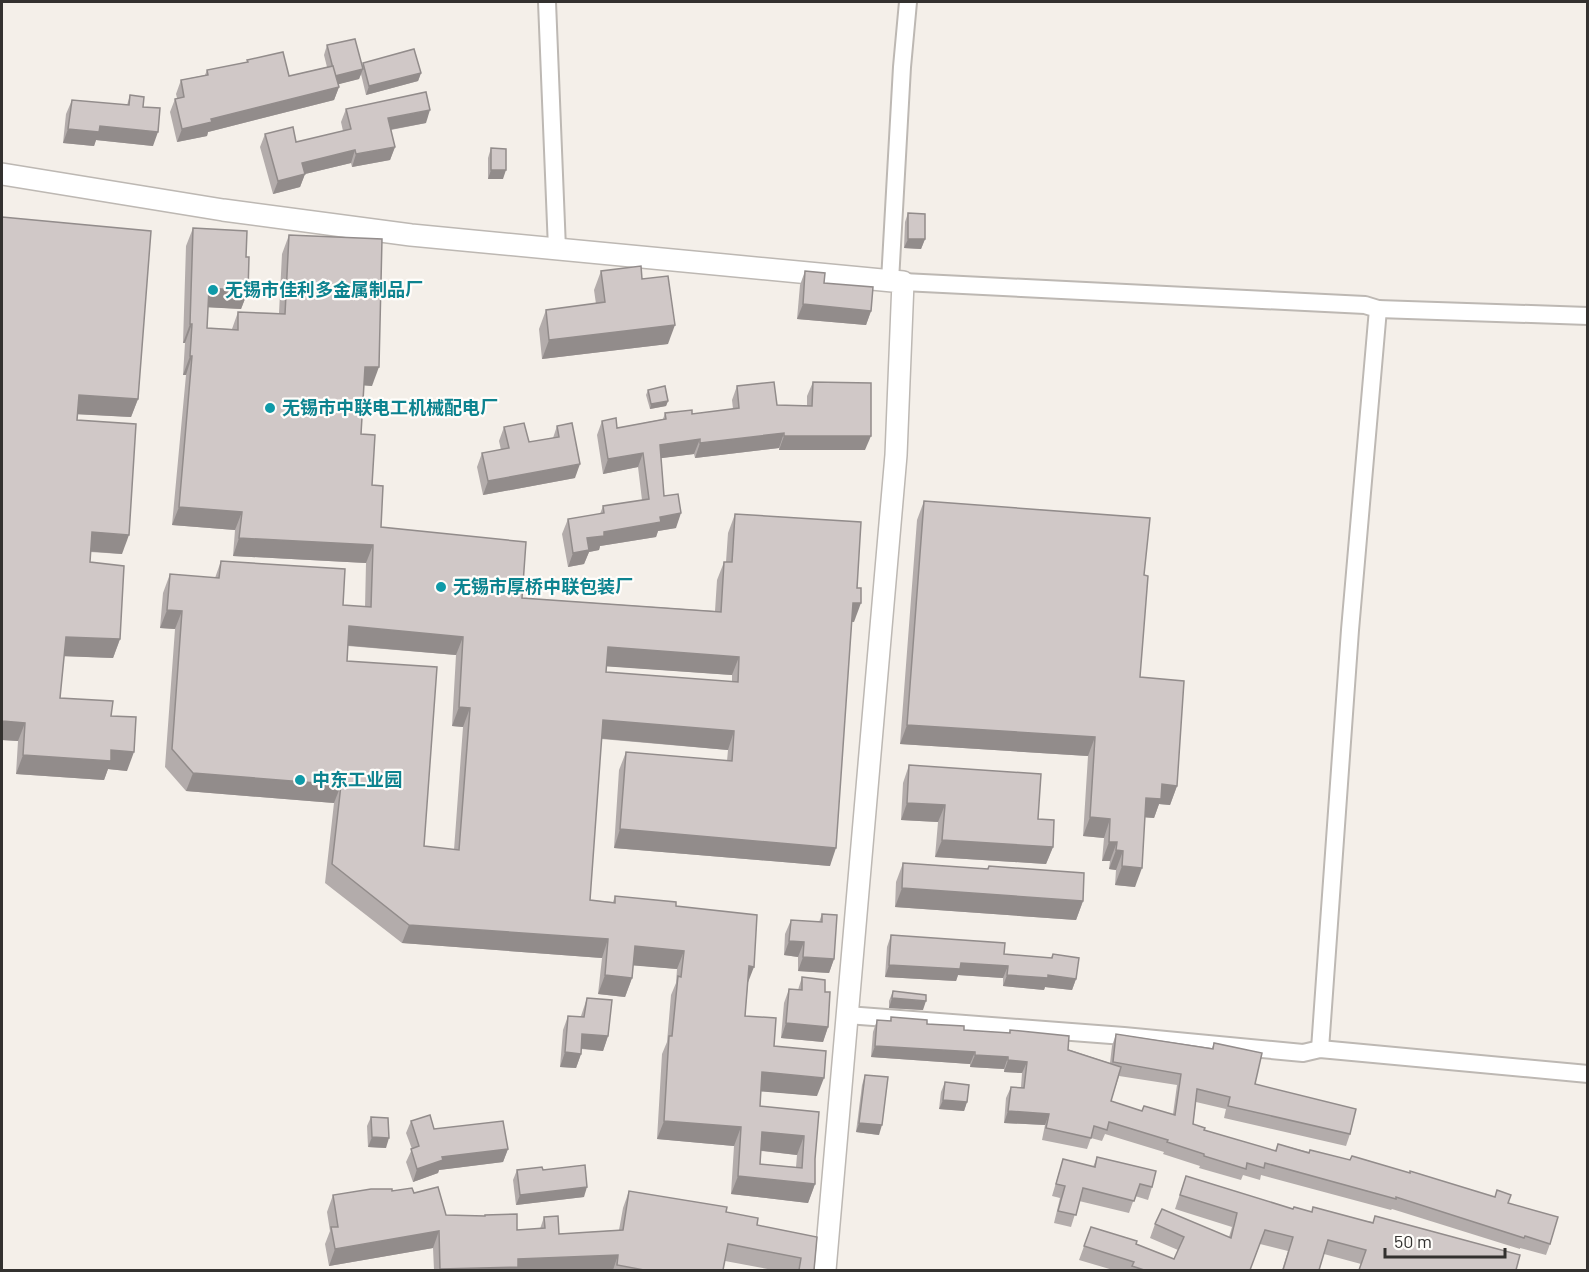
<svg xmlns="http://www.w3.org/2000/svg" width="1589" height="1272" font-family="Barlow,'Noto Sans SC',sans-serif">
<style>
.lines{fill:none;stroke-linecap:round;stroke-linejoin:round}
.minor-casing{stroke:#bdb8b3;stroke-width:20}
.tertiary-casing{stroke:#bdb8b3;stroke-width:24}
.minor{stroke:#fff;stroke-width:16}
.tertiary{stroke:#fff;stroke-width:21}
.wall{fill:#b3acab;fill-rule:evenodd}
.shaded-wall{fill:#928c8b}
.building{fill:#d0c8c7;stroke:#928c8b;stroke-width:1.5;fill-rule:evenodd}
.culture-dot{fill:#0f9aa8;stroke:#fffdfa;stroke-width:2}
.labels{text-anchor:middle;stroke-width:4.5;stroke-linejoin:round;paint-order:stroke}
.culture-label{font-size:18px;font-weight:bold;fill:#0d838f;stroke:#fffdfa;text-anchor:start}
</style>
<rect width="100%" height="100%" fill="#f4efe9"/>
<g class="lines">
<defs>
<g id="minor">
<polyline points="547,2 557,249"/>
<polyline points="890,281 902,67 908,2"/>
<polyline points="903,282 1365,305 1378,309 1350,630 1320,1049"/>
<polyline points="1378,309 1588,316"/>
<polyline points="847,1015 1124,1036 1303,1053 1320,1049 1588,1074"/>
</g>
<polyline id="tertiary" points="2,174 223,210 411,235 903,282 896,455 825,1270"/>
</defs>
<!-- minor casing -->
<use href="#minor" class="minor-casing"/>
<!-- tertiary casing -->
<use href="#tertiary" class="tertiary-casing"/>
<!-- minor -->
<use href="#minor" class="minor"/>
<!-- tertiary -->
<use href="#tertiary" class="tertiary"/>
</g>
<!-- wall -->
<g class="wall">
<polygon points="327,45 362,66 363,63 421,73 418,81 366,95 361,74 359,79 338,84 339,87 334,100 208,132 207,136 177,142 170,112 175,99 177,98 176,94 181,80 205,75 207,70 247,63 247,60 289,76 327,67 324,55"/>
<polygon points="130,95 143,107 153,146 96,140 94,146 63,143 66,114 72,100 127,105"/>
<polygon points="346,109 426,123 391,130 395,147 390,160 352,167 351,163 305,174 300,187 273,194 260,147 265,134 296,142 343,131 341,122"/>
<polygon points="491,148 503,179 488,179 488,158"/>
<polygon points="908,213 925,239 921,249 904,248 905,222"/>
<polygon points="2,217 138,399 131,417 78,414 77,420 122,554 90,552 90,562 120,639 113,658 64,656 60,698 111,716 127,771 108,769 104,780 16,774 18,741 2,740"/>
<path d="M193,228l53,29 2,34 -7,18 -33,-2 -1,21 25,1 6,-17 41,1 3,-59 7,-19 83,151 -8,-1 -3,49 20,93 141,71 193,13 2,-31 7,-18h2l2,-29 7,-19 119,108h-2l-22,244 -216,-18 5,-78 7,-18 101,9 1,-11 -127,-11 -11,161 23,2 2,-6 61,10 72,77 -3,33 29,30 43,50 -56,-5 -1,15 59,6 -4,47v25l-7,19 -77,-9 3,-48 -77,-7 5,-85 5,-12 4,-47 5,-12 1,-14 -44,-4 -1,13 -7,19 -27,-3 4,-36 -200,-15 -77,-60 9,-80 -148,-12 -21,-24 10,-138 -15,-1 3,-35 7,-19 45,4 6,-17 122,44 22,2 1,-44 -133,-7 2,-26 -63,-5 14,-150h-3l2,-32h-2l3,-97zM348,646l108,9 -4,71 11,1 -9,123 -30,-4 -77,-185zM607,666l125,9v7l-126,-10zM761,1151l36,4 -1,12 -36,-3z"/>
<polygon points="601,271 642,279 668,344 542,359 539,329 546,310 596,304 594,290"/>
<polygon points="805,271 871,311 866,325 797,319 800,285"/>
<polygon points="813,382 865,450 779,450 779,448 695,458 694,454 661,458 664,496 676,528 658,531 656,537 600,546 599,550 589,552 584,564 568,567 562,534 568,519 600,514 603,506 642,500 638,467 603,474 597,435 602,421 617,428 663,419 665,413 692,414 733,409 732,400 737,386 777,405 807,406 807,396"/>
<polygon points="648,390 668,401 666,406 650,409 646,395"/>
<polygon points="557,426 575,478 483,495 477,467 482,453 501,450 499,441 504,427 529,442 553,438"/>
<polygon points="924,501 1144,575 1140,677 1177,786 1170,805 1159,804 1154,818 1145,817 1135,887 1115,885 1116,870 1109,869 1110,861 1102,861 1104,838 1083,836 1088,756 900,744 917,520"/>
<polygon points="909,765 1038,819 1053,847 1046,864 935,857 938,822 901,820 903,783"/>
<polygon points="903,863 987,869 989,866 1083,901 1076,920 895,907 896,882"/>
<polygon points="822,914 834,959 829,973 798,971 798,957 784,955 785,934 791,920 819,922"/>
<polygon points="891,935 1004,954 1051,958 1053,954 1076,979 1072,990 1045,987 1044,990 1003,986 1003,978 958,975 956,981 885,977 887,947"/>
<polygon points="802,977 825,992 828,1027 823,1042 781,1038 784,1003 789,989 798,990"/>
<polygon points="893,991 923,1010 889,1008 889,1001"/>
<polygon points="587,998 608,1036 603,1051 581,1049 581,1054 576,1068 560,1067 563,1030 568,1016 581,1016"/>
<path d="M891,1017l73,13 45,3 1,-3 100,33 2,-17 4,-12 96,14 2,-5 41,41 95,50 -4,12 -122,-28 2,-9 -30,-7 -3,22 11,6 71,21 3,-7 230,59 42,41 -4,11 -26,-7v1l-128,-40 -1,1 -130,-35 -1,5 -17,-5 -2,5 -42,-12 1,-2 -37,-12 1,-2 -59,-18 -3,7 -11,-3 -4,11 -45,-9 3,-15 -41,-2 2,-25 5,-11h10l1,-14 -18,-1v-3l-34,-2v-3l-99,-7 2,-25 4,-12 13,1zM1119,1076l58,9 -4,29 -31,-3 -31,-10z"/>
<polygon points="865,1075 879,1135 856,1132 862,1085"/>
<polygon points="945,1082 967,1102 964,1111 939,1109 941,1092"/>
<polygon points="371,1117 386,1148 368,1147 367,1126"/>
<polygon points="411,1121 434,1129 508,1149 503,1162 439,1170 438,1173 413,1182 406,1162 412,1149 406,1133"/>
<polygon points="1097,1157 1152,1187 1148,1200 1135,1196 1129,1213 1079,1201 1071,1227 1054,1223 1060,1198 1052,1196 1063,1159 1093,1167"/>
<polygon points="517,1170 543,1170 584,1197 516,1205 513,1180"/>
<polygon points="1186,1176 1293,1209 1373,1222 1375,1216 1520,1255 1361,1264 1324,1254 1319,1270 1282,1270 1288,1251 1260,1244 1250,1270 1113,1270 1079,1260 1091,1227 1174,1259 1178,1250 1150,1238 1155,1224 1229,1237 1232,1227 1175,1209"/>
<polygon points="392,1191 414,1193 446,1215 517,1230 540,1229 544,1217 559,1234 619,1230 623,1208 629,1191 726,1212 757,1225 817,1237 814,1270 773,1270 725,1261 723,1270 434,1270 433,1248 329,1266 325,1244 330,1231 327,1212 333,1195"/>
</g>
<!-- shaded-wall -->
<g class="shaded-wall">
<polygon points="363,69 359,79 332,86 335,76"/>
<polygon points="421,73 418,81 366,95 369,86"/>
<polygon points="339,87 334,100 208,132 207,136 177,142 182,129 211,119"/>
<polygon points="430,110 426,123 383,131 388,118"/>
<polygon points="100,126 158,132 153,146 96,140 94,146 63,143 68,129"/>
<polygon points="395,147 390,160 352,167 356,154"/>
<polygon points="355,150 351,163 305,174 300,187 273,194 278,181 302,163"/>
<polygon points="491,170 506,170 503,179 488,179"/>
<polygon points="908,239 925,239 921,249 904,248"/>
<polygon points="209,288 248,291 241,309 202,307"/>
<polygon points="803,304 871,311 866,325 797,319"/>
<polygon points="190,324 192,324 185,343 183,343"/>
<polygon points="675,325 668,344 542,359 549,340"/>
<polygon points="190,356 192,356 186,375 183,375"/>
<polygon points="365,367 379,367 372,386 358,385"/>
<polygon points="79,395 138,399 131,417 72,414"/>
<polygon points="668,401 666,406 650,409 651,404"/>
<polygon points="784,433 779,448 695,458 700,443"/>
<polygon points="784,436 871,436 865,450 779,450"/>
<polygon points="700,439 694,454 655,459 660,445"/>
<polygon points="643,453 638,467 603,474 608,459"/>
<polygon points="580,464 575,478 483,495 488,481"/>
<polygon points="179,507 242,512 235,530 172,525"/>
<polygon points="681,513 676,528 658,531 656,537 600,546 599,550 589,552 584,564 568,567 573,553 587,538 604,532 660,517"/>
<polygon points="92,532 129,535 122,554 85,551"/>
<polygon points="239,538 373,545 366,563 233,556"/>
<polygon points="853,603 861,603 854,622 846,621"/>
<polygon points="167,610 182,611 175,629 160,628"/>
<polygon points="349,626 463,637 456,655 342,645"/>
<polygon points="66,637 120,639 113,658 59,656"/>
<polygon points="608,647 739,657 732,675 601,666"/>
<polygon points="459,707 470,708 463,727 452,726"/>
<polygon points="603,720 734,731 728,750 596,738"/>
<polygon points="2,721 25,723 18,741 2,740"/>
<polygon points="907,725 1095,737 1088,756 900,744"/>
<polygon points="111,750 134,752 127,771 108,769 104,780 16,774 23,755"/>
<polygon points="193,773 341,785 334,803 186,791"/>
<polygon points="1162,784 1177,786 1170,805 1159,804 1154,818 1139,817 1146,798"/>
<polygon points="907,803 945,805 938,822 901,820"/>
<polygon points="1090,817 1110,819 1104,838 1083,836"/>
<polygon points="620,829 836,848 830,866 614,848"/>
<polygon points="942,840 1053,847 1046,864 935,857"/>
<polygon points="1109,842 1117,842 1110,861 1102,861"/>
<polygon points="1116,850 1123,851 1116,870 1109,869"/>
<polygon points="1122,866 1142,868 1135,887 1115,885"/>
<polygon points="902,888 1083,901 1076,920 895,907"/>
<polygon points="409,925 608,939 602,958 402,943"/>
<polygon points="789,941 804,942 798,957 784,955"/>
<polygon points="635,946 684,951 677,969 628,965"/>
<polygon points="803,957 834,959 829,973 798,971"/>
<polygon points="961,963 1008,966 1003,978 958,975 956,981 885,977 889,965"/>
<polygon points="749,966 754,967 747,985"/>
<polygon points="605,975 632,978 625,997 598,994"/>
<polygon points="1007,975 1048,975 1076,979 1072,990 1045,987 1044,990 1003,986"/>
<polygon points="892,998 926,1001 923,1010 889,1008"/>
<polygon points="786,1023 828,1027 823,1042 781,1038"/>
<polygon points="582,1034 608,1036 603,1051 577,1048"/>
<polygon points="875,1046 975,1052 970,1064 871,1057"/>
<polygon points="565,1052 581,1054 576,1068 560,1067"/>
<polygon points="975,1055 1008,1057 1004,1069 970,1067"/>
<polygon points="1008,1060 1027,1062 1022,1073 1004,1072"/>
<polygon points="762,1072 824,1078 817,1096 756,1091"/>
<polygon points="943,1100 967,1102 964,1111 939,1109"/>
<polygon points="1008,1111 1049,1114 1045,1125 1004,1123"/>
<polygon points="664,1121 741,1127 734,1146 657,1139"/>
<polygon points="859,1123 882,1125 879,1135 856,1132"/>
<polygon points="762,1132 804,1136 797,1155 755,1150"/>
<polygon points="372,1137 389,1138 386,1148 368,1147"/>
<polygon points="508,1149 503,1162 439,1170 438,1173 413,1182 417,1169 442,1157"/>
<polygon points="738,1176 815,1184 808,1203 731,1194"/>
<polygon points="587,1187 584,1197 516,1205 520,1195"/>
<polygon points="439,1231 433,1248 329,1266 335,1249"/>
<polygon points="618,1255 613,1270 440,1270 440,1269 518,1259"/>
</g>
<!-- building -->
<g class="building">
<polygon points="355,39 363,69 335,76 327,45"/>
<polygon points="414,49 421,73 369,86 363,63"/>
<polygon points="283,52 289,76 333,66 339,87 211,119 212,122 182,129 175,99 184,97 181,80 208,75 207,70 248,62 247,60"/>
<polygon points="426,92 430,110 388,118 395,147 356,154 355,150 302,163 305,174 278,181 265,134 293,127 296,142 351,129 346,109"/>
<polygon points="130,95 144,97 143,107 160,108 158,132 100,126 99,132 68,129 72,100 129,105"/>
<polygon points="491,148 506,149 506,170 491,170"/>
<polygon points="908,213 925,214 925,239 908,239"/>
<polygon points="2,217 151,231 138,399 79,395 77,420 136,424 129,535 92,532 90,562 124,566 120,639 66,637 60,698 113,701 111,716 136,717 134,752 111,750 111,761 23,755 25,723 2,721"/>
<path d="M193,228l54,3 -1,26h3l-1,34 -39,-3 -2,40 31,2v-18l47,2 4,-79 93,4 -3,128h-14l-4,67 14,1 -3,50 11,1 -2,41 145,15 -4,56 199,14 3,-50h8l3,-48 126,8 -4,66h4v15h-8l-17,245 -216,-19 6,-77 106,9 2,-30 -131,-11 -13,180 25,3v-7l61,6v4l81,9 -3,52 -5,-1 -4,50 31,2 -2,28 52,5 -2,27 -62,-6 -2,34 59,6 -4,47v25l-77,-8 3,-49 -77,-6 5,-85h3l6,-60 3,1 3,-26 -49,-5 -3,32 -27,-3 3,-36 -199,-14 -77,-61 9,-79 -148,-12 -21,-24 10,-138 -15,-1 3,-36 49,4 2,-17 124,8 -2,36 28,2 2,-62 -134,-7 3,-26 -63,-5 13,-151h-2l2,-32h-2zM349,626l114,11 -4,70 11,1 -11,142 -35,-4 13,-179 -90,-6zM608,647l131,10 -1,25 -132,-10zM762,1132l42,4 -2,32 -42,-4z"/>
<polygon points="641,266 642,279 668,276 675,325 549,340 546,310 605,302 601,271"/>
<polygon points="805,271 825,273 824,283 873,287 871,311 803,304"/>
<polygon points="774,382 777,405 812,406 813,382 871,383 871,436 784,436 784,433 700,443 700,439 660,445 664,496 678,494 681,513 660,517 661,522 604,532 604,536 587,538 589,550 573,553 568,519 604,513 603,506 649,499 643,453 608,459 602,421 616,418 617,428 666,419 665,413 692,410 692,414 739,408 737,386"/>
<polygon points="665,386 668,401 651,404 648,390"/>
<polygon points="524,423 529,442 559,437 557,426 572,423 580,464 488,481 482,453 509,448 504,427"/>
<polygon points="924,501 1150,518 1144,575 1148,576 1140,677 1184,681 1177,786 1162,784 1161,799 1146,798 1142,868 1122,866 1123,851 1116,850 1117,842 1109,842 1110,819 1090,817 1095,737 907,725"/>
<polygon points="909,765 1041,774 1038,819 1054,820 1053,847 942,840 945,805 907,803"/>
<polygon points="903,863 988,869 989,866 1084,873 1083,901 902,888"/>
<polygon points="822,914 837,915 834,959 803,957 804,942 789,941 791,920 822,922"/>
<polygon points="891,935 1005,943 1004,954 1052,958 1053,954 1079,958 1076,979 1048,975 1048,978 1007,975 1008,966 961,963 960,969 889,965"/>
<polygon points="802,977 825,980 825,992 830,992 828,1027 786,1023 789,989 802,990"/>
<polygon points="893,991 926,995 926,1001 892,998"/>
<polygon points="587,998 612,1000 608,1036 582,1034 581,1054 565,1052 568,1016 584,1017"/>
<polygon points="891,1017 927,1020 927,1024 964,1026 964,1030 1010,1033 1010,1030 1069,1036 1068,1050 1121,1067 1111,1101 1142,1111 1144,1106 1175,1115 1181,1074 1113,1062 1116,1034 1213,1049 1214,1043 1262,1053 1255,1084 1356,1109 1350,1134 1228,1106 1230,1097 1197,1089 1193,1124 1205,1128 1204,1130 1276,1151 1278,1144 1309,1153 1310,1150 1350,1160 1352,1156 1410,1173 1410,1171 1495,1197 1497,1190 1511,1195 1508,1203 1558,1217 1550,1244 1525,1236 1524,1238 1396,1197 1396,1199 1265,1163 1264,1168 1247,1163 1246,1169 1204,1156 1204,1154 1167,1142 1168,1140 1109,1122 1107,1130 1094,1126 1091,1138 1046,1128 1049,1114 1008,1111 1011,1087 1024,1088 1027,1062 1008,1060 1008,1057 975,1055 975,1052 875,1046 877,1020 891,1021"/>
<polygon points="865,1075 888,1077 882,1125 859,1123"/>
<polygon points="945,1082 969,1085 967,1102 943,1100"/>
<polygon points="430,1115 434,1129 503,1121 508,1149 442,1157 443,1160 417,1169 411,1149 419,1146 411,1121"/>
<polygon points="371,1117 388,1118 389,1138 372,1137"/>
<polygon points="1097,1157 1156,1171 1152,1187 1140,1184 1134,1201 1083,1188 1076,1215 1058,1211 1065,1186 1056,1184 1063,1159 1095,1167"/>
<polygon points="585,1165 587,1187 520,1195 517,1170 542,1167 543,1170"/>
<polygon points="1186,1176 1293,1209 1294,1207 1312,1212 1313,1207 1373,1223 1375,1216 1520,1255 1516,1270 1359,1270 1366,1250 1328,1240 1319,1270 1283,1270 1293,1237 1265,1230 1250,1270 1144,1270 1132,1266 1134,1262 1084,1246 1091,1227 1137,1241 1136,1244 1174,1259 1184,1237 1155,1224 1162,1209 1231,1238 1237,1213 1180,1195"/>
<polygon points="438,1187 446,1215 485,1216 485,1215 517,1214 517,1230 545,1228 544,1217 558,1216 559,1234 623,1230 629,1191 727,1207 726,1212 758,1218 757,1225 817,1237 814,1270 799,1270 801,1258 728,1244 723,1270 644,1270 617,1265 618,1255 518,1259 518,1267 440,1269 439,1231 335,1249 331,1227 338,1227 333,1195 371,1189 392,1189 392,1191 412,1188 414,1193"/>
</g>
<!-- markers -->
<g class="culture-dot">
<circle cx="213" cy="290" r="6"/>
<circle cx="270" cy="408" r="6"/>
<circle cx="441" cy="587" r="6"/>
<circle cx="300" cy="780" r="6"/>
</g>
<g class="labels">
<!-- culture labels -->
<g class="culture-label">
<text x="225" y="296">无锡市佳利多金属制品厂</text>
<text x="282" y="414">无锡市中联电工机械配电厂</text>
<text x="453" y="593">无锡市厚桥中联包装厂</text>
<text x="312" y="786">中东工业园</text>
</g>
</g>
<!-- border -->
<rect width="1589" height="1272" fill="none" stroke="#33312f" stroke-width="6"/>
<!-- scale -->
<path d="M1385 1248v9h120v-9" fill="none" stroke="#33312f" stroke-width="3"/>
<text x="1394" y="1248" font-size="18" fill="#33312f" stroke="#fffdfa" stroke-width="4.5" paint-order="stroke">50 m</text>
</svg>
